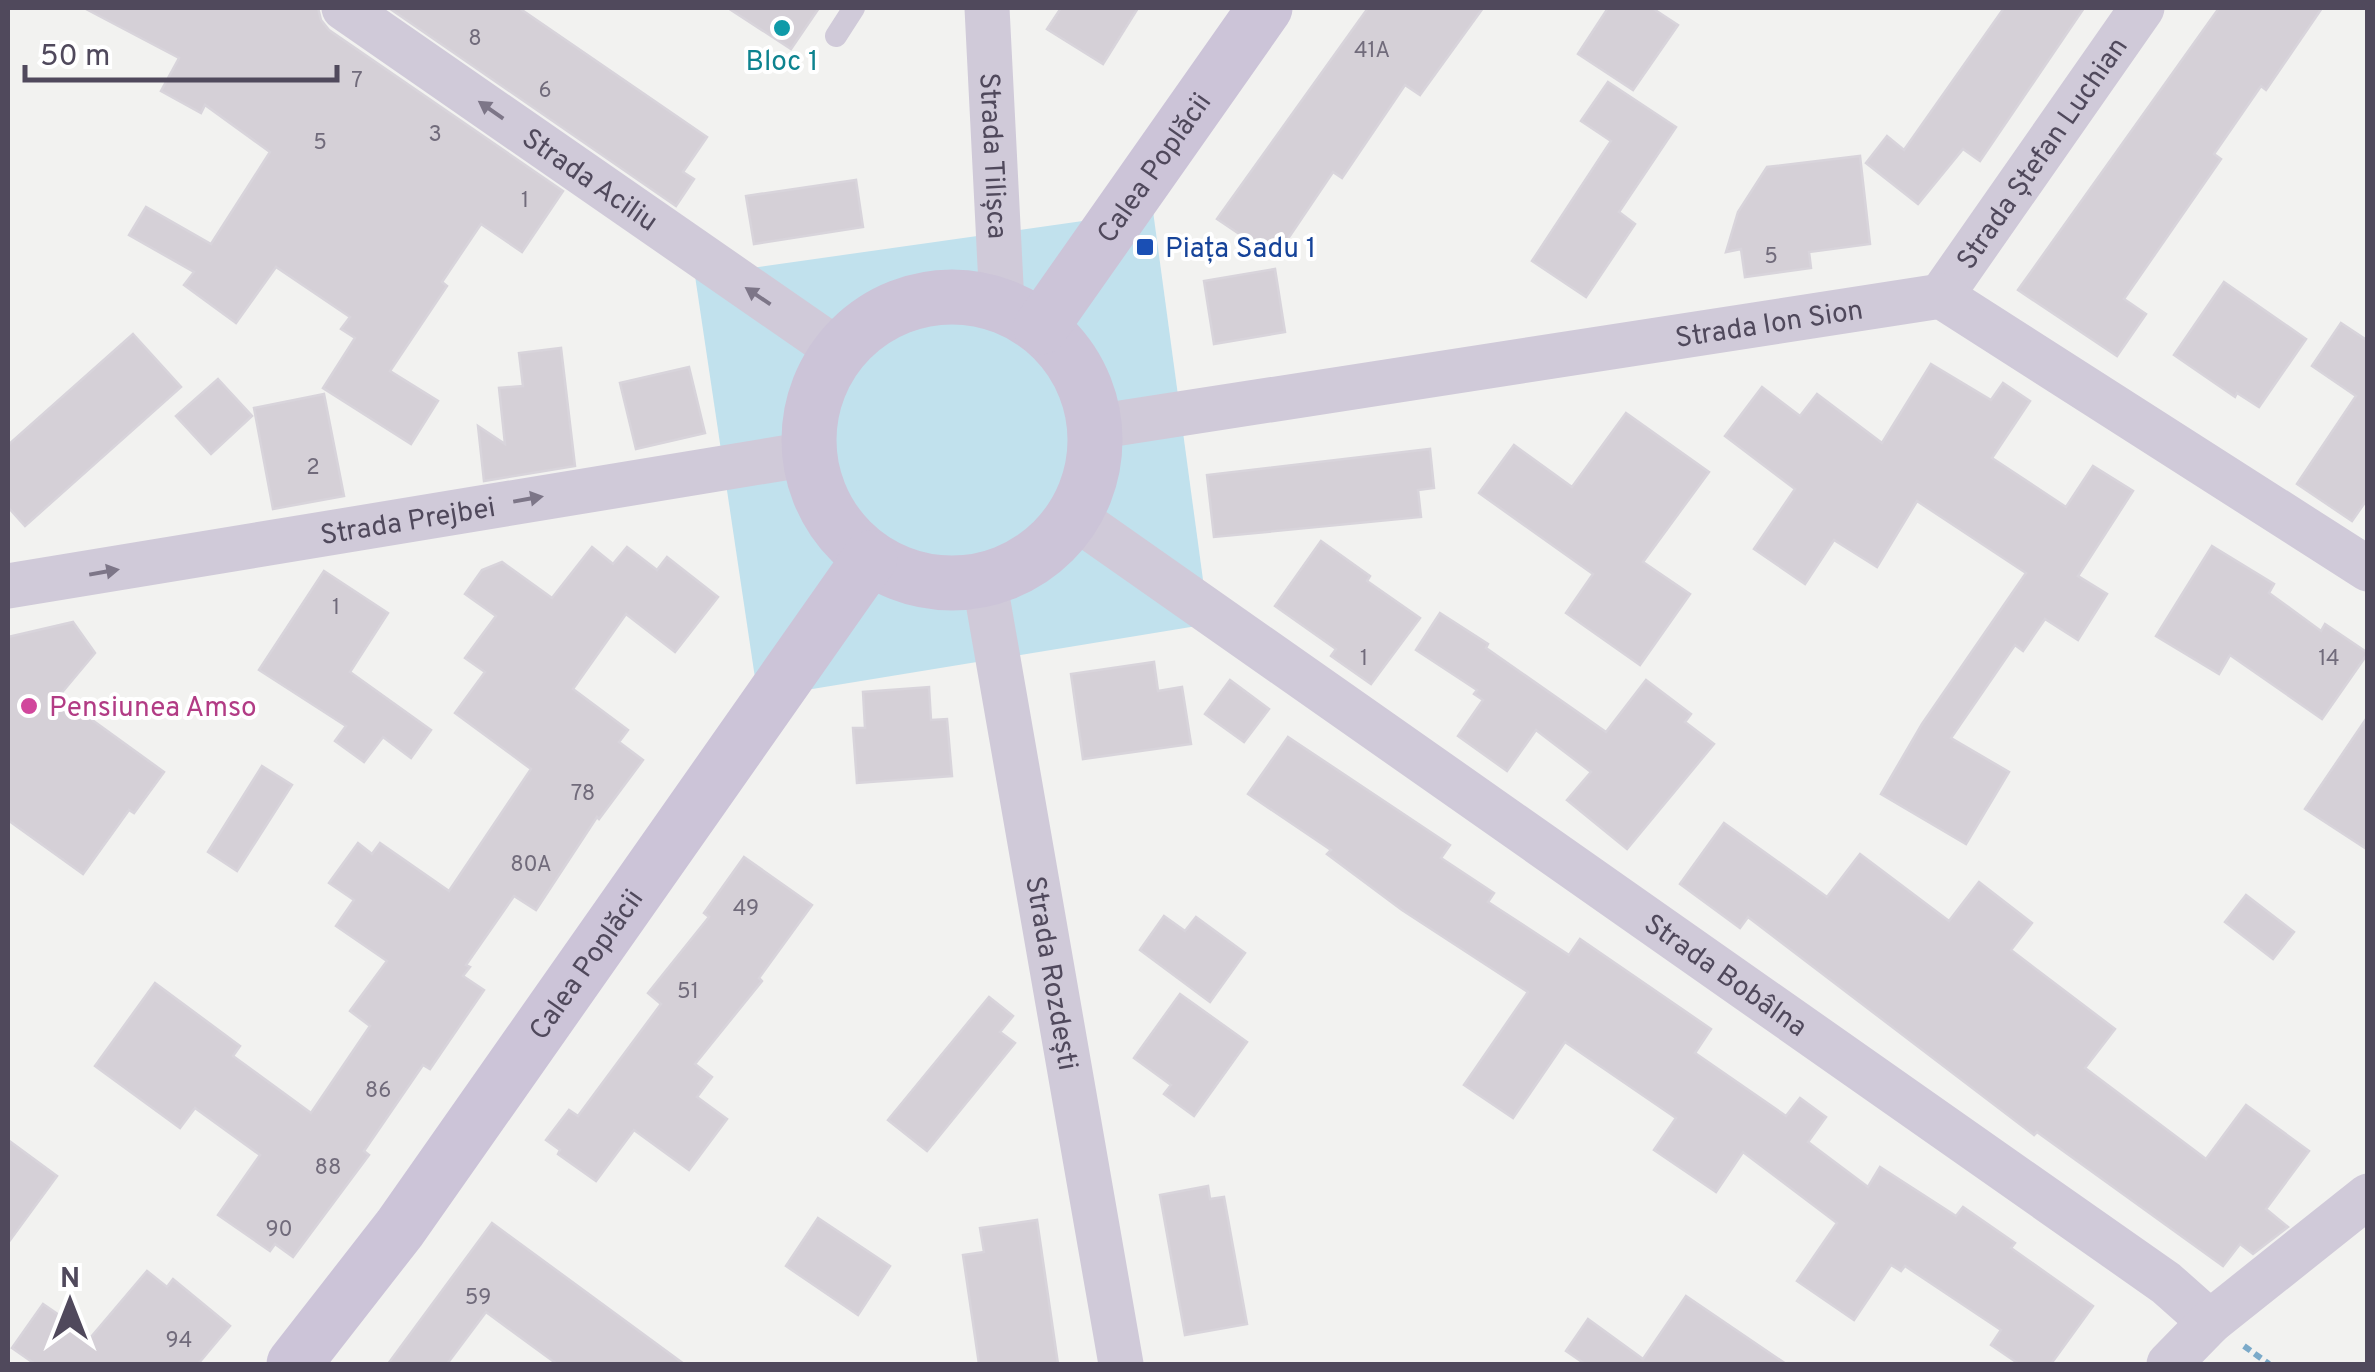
<svg xmlns="http://www.w3.org/2000/svg" width="2375" height="1372" font-family="Overpass,sans-serif">
<style>
.green{fill:#c1e1ed}
.building{fill:#d5d0d7;stroke:#d8d4db;stroke-width:2.5}
.lines{fill:none;stroke-linecap:round;stroke-linejoin:round}
.path{stroke:#7baac9;stroke-width:6;stroke-dasharray:8 5;stroke-linecap:butt}
.service{stroke:#d0cad9;stroke-width:22}
.minor{stroke:#d0cad9;stroke-width:45}
.secondary{stroke:#ccc4d8;stroke-width:55}
.oneway{fill:#7d7688}
.culture-dot{fill:#0f9aa8;stroke:#fff;stroke-width:4}
.transit-dot{fill:#1a4fb4;stroke:#fff;stroke-width:4}
.hotel-dot{fill:#d1479c;stroke:#fff;stroke-width:4}
.labels{text-anchor:middle;stroke-width:8;stroke-linejoin:round;paint-order:stroke}
.number-label{font-size:22px;fill:#716b7b}
.culture-label{font-size:28px;fill:#0d838f;stroke:#fff}
.street-label{font-size:28px;fill:#50495c;stroke:#fff}
.transit-label{font-size:28px;fill:#164399;stroke:#fff;text-anchor:start}
.hotel-label{font-size:28px;fill:#b23c85;stroke:#fff;text-anchor:start}
</style>
<rect width="100%" height="100%" fill="#f2f2f0"/>
<!-- green -->
<polygon class="green" points="1153,211 1209,624 758,698 695,276"/>
<!-- building -->
<g class="building">
<polygon points="84,8 318,8 321,20 329,30 563,191 522,252 481,224 442,282 447,286 390,371 438,401 411,444 323,388 355,338 341,329 350,317 276,267 236,323 184,285 194,272 129,235 146,207 211,244 270,152 205,105 201,113 161,91 179,58"/>
<polygon points="389,8 519,8 707,137 683,172 694,179 676,206"/>
<polygon points="728,8 819,8 791,49"/>
<polygon points="1061,8 1138,8 1103,64 1047,29"/>
<polygon points="1368,8 1483,8 1420,95 1405,85 1342,178 1333,172 1275,258 1217,219"/>
<polygon points="1608,8 1652,8 1678,25 1633,90 1578,54"/>
<polygon points="2004,8 2084,8 1980,161 1963,149 1918,204 1866,163 1887,136 1904,150"/>
<polygon points="2219,8 2322,8 2266,90 2261,86 2214,154 2221,159 2124,299 2146,314 2117,356 2018,290"/>
<polygon points="1608,82 1676,127 1619,212 1635,224 1586,297 1532,261 1611,141 1581,121"/>
<polygon points="1860,156 1870,244 1809,252 1811,268 1745,277 1741,249 1726,252 1738,212 1767,167"/>
<polygon points="856,180 863,227 754,244 746,196"/>
<polygon points="1275,269 1285,332 1214,344 1204,281"/>
<polygon points="2224,282 2306,339 2259,407 2237,393 2235,397 2174,355"/>
<polygon points="2341,323 2368,341 2368,498 2352,521 2297,484 2356,396 2312,366"/>
<polygon points="133,334 181,387 25,526 8,507 8,445"/>
<polygon points="561,348 575,466 484,481 478,426 505,444 499,388 523,386 519,353"/>
<polygon points="1931,364 1991,400 2003,383 2030,401 1992,458 2066,507 2093,466 2133,491 2078,576 2107,594 2078,640 2045,619 2023,651 2015,645 1951,738 2009,772 1966,844 1881,794 1922,724 2026,573 1917,501 1877,567 1834,540 1805,584 1754,549 1795,489 1725,436 1762,387 1800,416 1817,394 1882,443"/>
<polygon points="689,367 705,433 636,449 620,383"/>
<polygon points="218,379 252,416 211,454 176,416"/>
<polygon points="324,394 344,496 273,509 254,408"/>
<polygon points="1626,413 1709,472 1643,562 1690,594 1640,665 1566,613 1593,574 1479,493 1514,445 1572,487"/>
<polygon points="1430,449 1434,488 1418,490 1421,517 1214,537 1207,475"/>
<polygon points="1321,541 1370,576 1367,581 1420,618 1371,684 1331,656 1336,649 1275,606"/>
<polygon points="2212,546 2274,584 2269,593 2321,631 2325,624 2368,653 2322,719 2230,655 2219,674 2156,636"/>
<polygon points="592,547 613,564 627,547 657,570 667,557 718,597 675,652 626,614 573,689 628,730 619,742 643,760 599,819 597,817 536,910 514,896 466,965 470,967 463,976 484,990 430,1069 423,1065 364,1151 369,1155 293,1257 275,1244 270,1251 218,1215 260,1155 195,1108 180,1128 95,1066 155,983 240,1046 233,1056 311,1113 370,1026 350,1011 387,961 336,926 354,900 329,883 358,843 372,854 380,843 449,891 531,769 455,713 485,672 465,658 496,616 465,594 482,570 502,562 552,598"/>
<polygon points="324,571 388,613 350,672 431,730 411,758 383,737 364,762 335,741 346,726 259,670"/>
<polygon points="1440,613 1488,644 1486,648 1606,732 1646,680 1691,714 1685,722 1714,744 1627,849 1567,800 1591,772 1536,730 1507,771 1458,736 1483,700 1474,694 1477,690 1416,650"/>
<polygon points="73,622 95,653 59,696 164,772 134,813 129,810 83,874 8,820 8,637"/>
<polygon points="1154,662 1158,691 1182,687 1191,744 1083,759 1071,674"/>
<polygon points="1230,680 1269,709 1244,742 1205,714"/>
<polygon points="929,687 931,720 947,719 952,776 857,783 853,728 865,728 863,692"/>
<polygon points="2368,716 2368,850 2305,809"/>
<polygon points="1288,737 1450,845 1441,858 1494,893 1488,902 1569,955 1580,939 1711,1029 1695,1053 1786,1116 1800,1098 1826,1117 1808,1142 1868,1187 1880,1167 1956,1216 1963,1207 2015,1243 2011,1248 2093,1306 2051,1364 2019,1364 1991,1345 2001,1330 1905,1266 1901,1271 1891,1265 1854,1320 1797,1281 1837,1223 1743,1152 1716,1192 1654,1150 1676,1118 1565,1042 1513,1118 1464,1085 1528,992 1402,910 1327,854 1331,850 1248,794"/>
<polygon points="262,766 292,785 237,871 208,852"/>
<polygon points="1724,823 1827,897 1860,854 1949,921 1979,882 2032,923 2011,950 2115,1029 2085,1068 2206,1159 2246,1105 2309,1151 2266,1209 2288,1227 2253,1254 2240,1244 2223,1266 2037,1132 2034,1135 1748,917 1740,928 1680,884"/>
<polygon points="744,857 812,905 759,978 762,981 695,1064 712,1077 697,1097 727,1119 689,1170 634,1130 596,1181 558,1154 560,1150 546,1140 569,1110 578,1116 661,1004 648,993 709,917 704,913"/>
<polygon points="2246,895 2294,932 2273,959 2225,922"/>
<polygon points="1164,916 1185,931 1196,917 1245,953 1210,1002 1140,950"/>
<polygon points="1180,994 1247,1042 1194,1116 1164,1094 1171,1085 1134,1058"/>
<polygon points="989,997 1013,1016 1000,1032 1015,1043 927,1151 888,1120"/>
<polygon points="8,1140 57,1176 8,1243"/>
<polygon points="1208,1186 1210,1199 1224,1197 1247,1324 1185,1335 1160,1195"/>
<polygon points="818,1218 890,1266 858,1315 786,1266"/>
<polygon points="1037,1220 1058,1364 979,1364 963,1255 984,1252 980,1228"/>
<polygon points="492,1223 684,1364 557,1364 486,1312 447,1364 388,1364"/>
<polygon points="147,1271 167,1287 173,1279 230,1326 198,1364 35,1364 12,1348 43,1304 91,1337"/>
<polygon points="1686,1296 1786,1364 1585,1364 1566,1351 1588,1319 1643,1359"/>
</g>
<g class="lines">
<!-- path -->
<polyline class="path" points="2244,1346 2269,1364"/>
<!-- service -->
<polyline class="service" points="836,36 854,8"/>
<!-- minor -->
<g class="minor">
<path id="s1" d="M344,8l495,343"/>
<path id="s2" d="M987,8l15,297"/>
<path id="s3" d="M1941,296l201,-288"/>
<path id="s4" d="M1095,427l846,-131 427,273"/>
<path id="s5" d="M1073,516l1093,767 44,39"/>
<path id="s6" d="M984,579l137,785"/>
<path id="s7" d="M8,586l800,-132"/>
<polyline points="2169,1364 2210,1322 2368,1196"/>
</g>
<!-- secondary -->
<g class="secondary">
<circle cx="952" cy="440" r="143"/>
<path id="s8" d="M1041,327l224,-319"/>
<path id="s9" d="M294,1364l106,-136 470,-670"/>
</g>
</g>
<!-- one-way arrows -->
<defs><path id="oneway-solid" d="M-6-.8H1V-3.2L6.5 0L1 3.2V.8H-6Z" transform="scale(2.5)"/></defs>
<g class="oneway">
<use href="#oneway-solid" transform="translate(491 110) rotate(-145)"/>
<use href="#oneway-solid" transform="translate(758 296) rotate(-146)"/>
<use href="#oneway-solid" transform="translate(528 499) rotate(-10)"/>
<use href="#oneway-solid" transform="translate(104 572) rotate(-10)"/>
</g>
<!-- markers -->
<circle class="culture-dot" cx="782" cy="28" r="10"/>
<rect class="transit-dot" x="1135" y="237" width="20" height="20" rx="5"/>
<circle class="hotel-dot" cx="29" cy="706" r="10"/>
<g class="labels">
<!-- number labels -->
<g class="number-label">
<text x="475" y="45">8</text>
<text x="1372" y="57">41A</text>
<text x="357" y="87">7</text>
<text x="545" y="97">6</text>
<text x="435" y="141">3</text>
<text x="320" y="149">5</text>
<text x="525" y="207">1</text>
<text x="1771" y="263">5</text>
<text x="313" y="474">2</text>
<text x="336" y="614">1</text>
<text x="1364" y="665">1</text>
<text x="2329" y="665">14</text>
<text x="583" y="800">78</text>
<text x="531" y="871">80A</text>
<text x="746" y="915">49</text>
<text x="688" y="998">51</text>
<text x="378" y="1097">86</text>
<text x="328" y="1174">88</text>
<text x="279" y="1236">90</text>
<text x="478" y="1304">59</text>
<text x="179" y="1347">94</text>
</g>
<!-- culture labels -->
<g class="culture-label">
<text x="782" y="70">Bloc 1</text>
</g>
<!-- street labels -->
<g class="street-label">
<text dy="10" stroke="none"><textPath href="#s3" startOffset="175">Strada Ștefan Luchian</textPath></text>
<text dy="10" stroke="none"><textPath href="#s2" startOffset="148">Strada Tilișca</textPath></text>
<text dy="10" stroke="none"><textPath href="#s8" startOffset="195">Calea Poplăcii</textPath></text>
<text dy="10" stroke="none"><textPath href="#s1" startOffset="300">Strada Aciliu</textPath></text>
<text dy="10" stroke="none"><textPath href="#s4" startOffset="682">Strada Ion Sion</textPath></text>
<text dy="10" stroke="none"><textPath href="#s7" startOffset="405">Strada Prejbei</textPath></text>
<text dy="10" stroke="none"><textPath href="#s9" startOffset="495">Calea Poplăcii</textPath></text>
<text dy="10" stroke="none"><textPath href="#s6" startOffset="400">Strada Rozdești</textPath></text>
<text dy="10" stroke="none"><textPath href="#s5" startOffset="798">Strada Bobâlna</textPath></text>
</g>
<!-- transit labels -->
<g class="transit-label">
<text x="1165" y="257">Piața Sadu 1</text>
</g>
<!-- hotel labels -->
<g class="hotel-label">
<text x="49" y="716">Pensiunea Amso</text>
</g>
</g>
<!-- border -->
<rect width="2375" height="1372" fill="none" stroke="#50495c" stroke-width="20"/>
<!-- north arrow -->
<g transform="translate(70 1302)" stroke="#ffffff" stroke-width="8" paint-order="stroke">
<path d="M0-8L18 38L0 25L-18 38Z" fill="#50495c"/>
<text y="-15" font-size="28" font-weight="bold" text-anchor="middle" fill="#50495c">N</text>
</g>
<!-- scale -->
<path d="M25 65v15h312v-15" fill="none" stroke="#50495c" stroke-width="5"/>
<text x="40" y="65" font-size="30" fill="#50495c" stroke="#ffffff" stroke-width="8" paint-order="stroke">50 m</text>
</svg>
